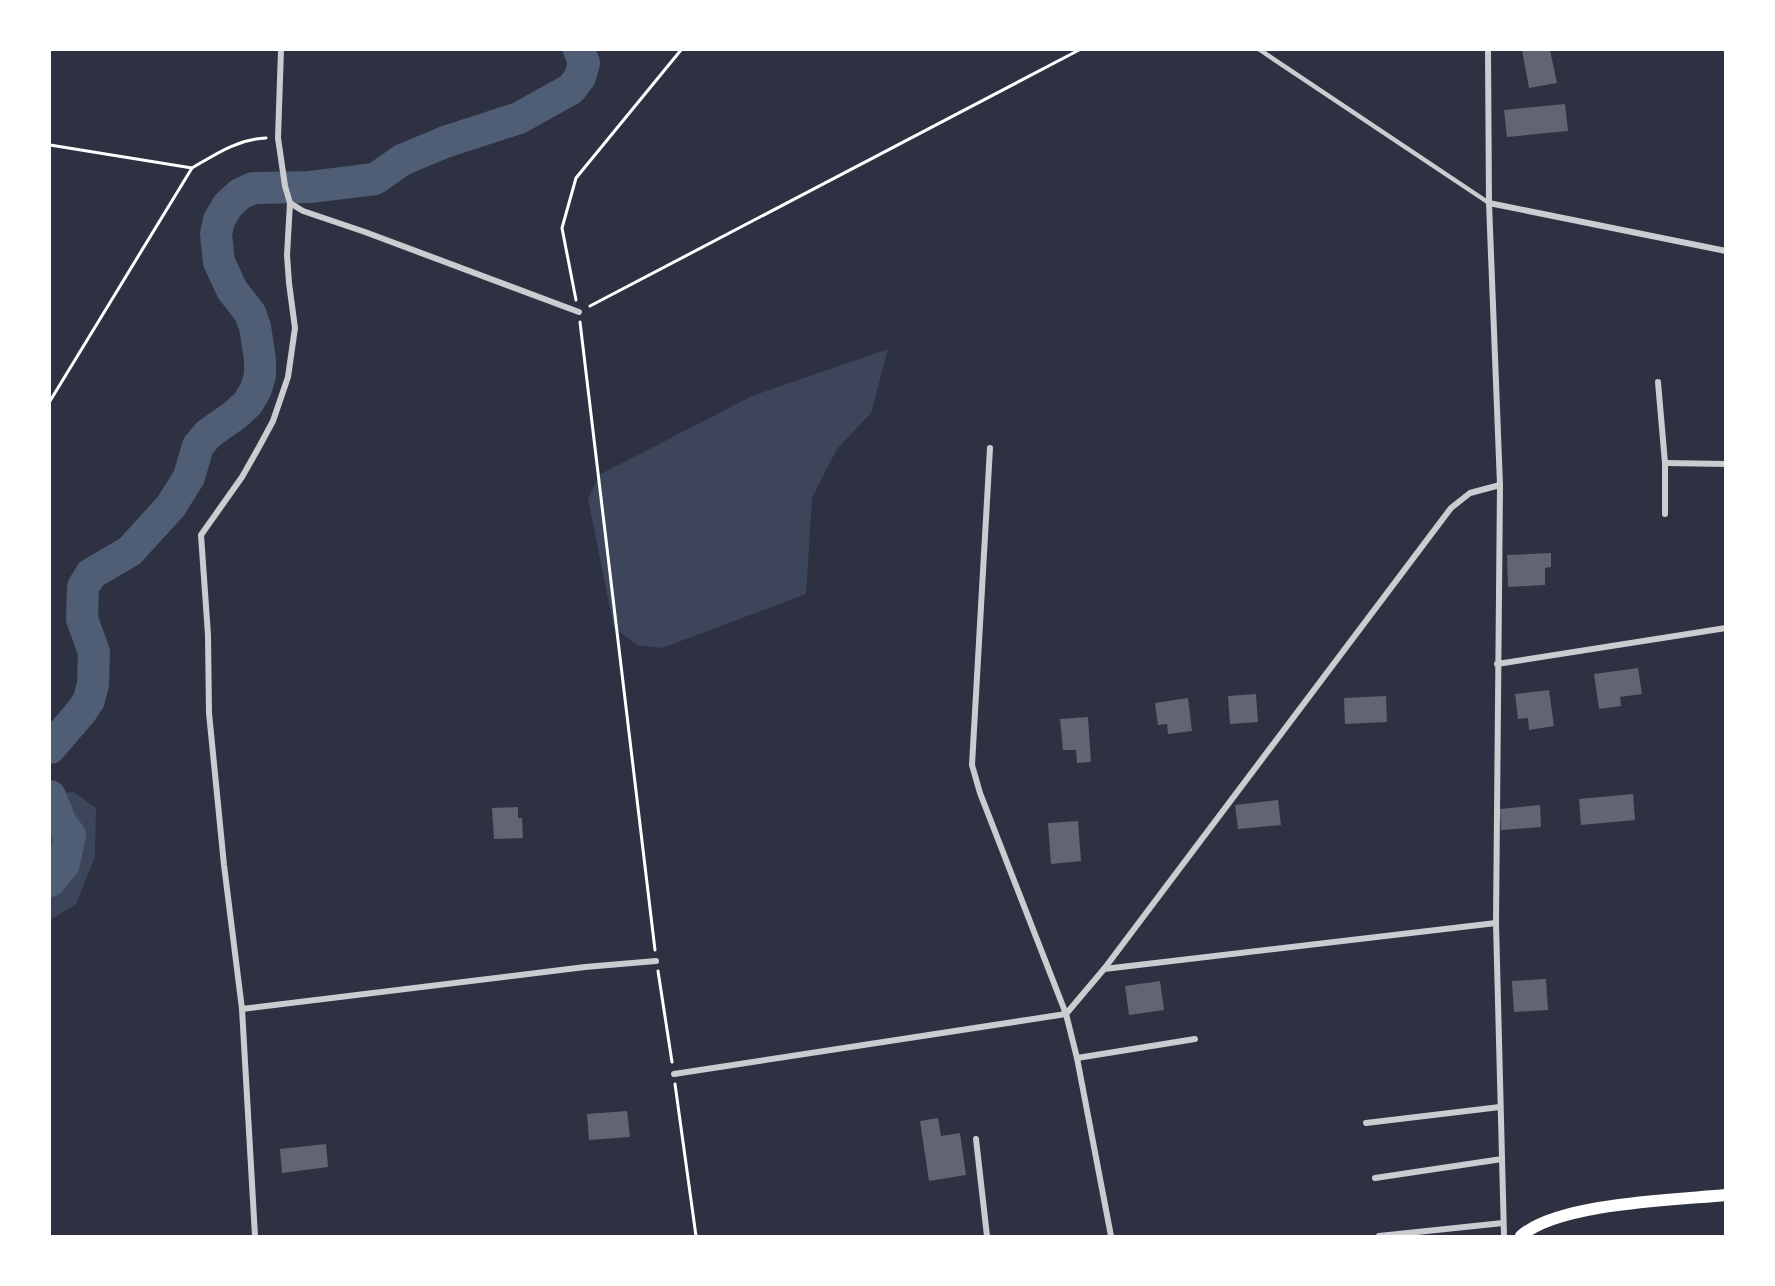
<svg xmlns="http://www.w3.org/2000/svg" width="1775" height="1286" font-family="Arial,sans-serif">
<style>
.green{fill:#3c4559}
.lines{fill:none;stroke-linecap:round;stroke-linejoin:round}
.river{stroke:#4f5d75;stroke-width:32}
.building{fill:#626471}
.path{stroke:#fff;stroke-width:3}
.service{stroke:#caccd0;stroke-width:4.5}
.minor{stroke:#caccd0;stroke-width:6}
.secondary{stroke:#fff;stroke-width:12}
</style>
<rect width="100%" height="100%" fill="#2d3142"/>
<!-- green -->
<g class="green">
<polygon points="888,349 871,413 837,449 812,498 806,594 662,648 637,645 614,628 588,499 599,475 752,396"/>
<polygon points="74,792 96,808 95,857 76,904 50,920 50,794"/>
</g>
<g class="lines">
<!-- river -->
<g class="river">
<polyline points="50,748 81,712 89,700 93,684 94,652 82,619 83,587 91,574 130,551 171,506 189,477 198,446 208,434 235,415 248,403 256,389 260,375 260,359 255,327 250,313 232,290 219,262 216,234 219,220 228,205 240,194 253,188 310,187 375,179 402,160 445,142 519,118 571,89 580,77 584,63 579,50"/>
<polyline points="50,796 61,823 70,835 64,864 50,881"/>
</g>
</g>
<!-- building -->
<g class="building">
<polygon points="1522,50 1550,50 1557,83 1529,88"/>
<polygon points="1565,104 1568,131 1507,137 1504,110"/>
<polygon points="1551,553 1551,567 1545,568 1545,585 1508,587 1507,555"/>
<polygon points="1638,668 1642,694 1620,697 1621,706 1599,709 1594,674"/>
<polygon points="1549,690 1554,726 1529,730 1528,718 1518,719 1515,694"/>
<polygon points="1256,694 1258,722 1230,724 1228,696"/>
<polygon points="1386,696 1387,722 1345,724 1344,698"/>
<polygon points="1188,698 1192,731 1168,734 1167,724 1158,725 1155,703"/>
<polygon points="1088,717 1091,762 1077,763 1076,750 1063,750 1060,719"/>
<polygon points="1633,794 1635,820 1581,825 1579,799"/>
<polygon points="1278,800 1281,825 1238,829 1235,805"/>
<polygon points="1540,805 1541,827 1501,830 1500,809"/>
<polygon points="518,807 518,818 522,818 523,838 494,839 492,808"/>
<polygon points="1078,821 1081,861 1051,864 1048,823"/>
<polygon points="1546,979 1548,1010 1514,1012 1512,981"/>
<polygon points="1160,981 1164,1010 1129,1015 1125,986"/>
<polygon points="627,1111 630,1137 589,1140 587,1114"/>
<polygon points="938,1118 941,1136 960,1133 966,1175 929,1181 920,1121"/>
<polygon points="326,1144 328,1167 282,1173 280,1149"/>
</g>
<g class="lines">
<!-- path -->
<g class="path">
<polyline points="50,145 192,168"/>
<polyline points="576,300 562,228 576,178 681,50"/>
<polyline points="590,306 1079,50"/>
<polyline points="580,322 655,950"/>
<path d="M50,401l142,-233c24,-14 46,-29 74,-30"/>
<polyline points="658,971 672,1062"/>
<polyline points="675,1084 696,1236"/>
</g>
<!-- service -->
<polyline class="service" points="1260,50 1489,203"/>
<!-- minor -->
<g class="minor">
<polyline points="281,50 278,138 285,186 290,203 303,211 365,232 579,312"/>
<polyline points="1488,50 1489,203 1500,485 1496,923 1504,1236"/>
<polyline points="1489,203 1726,251"/>
<polyline points="1658,382 1665,463 1665,514"/>
<polyline points="990,448 972,765 980,793 1066,1014 1077,1058 1111,1236"/>
<polyline points="1665,463 1726,464"/>
<polyline points="1497,664 1726,628"/>
<polyline points="1104,969 1496,923"/>
<polyline points="242,1009 585,967 656,961"/>
<polyline points="1077,1058 1195,1039"/>
<polyline points="674,1074 1066,1014 1104,969 1451,508 1470,493 1500,485"/>
<polyline points="1366,1123 1500,1107"/>
<polyline points="976,1139 987,1236"/>
<polyline points="1375,1178 1502,1159"/>
<polyline points="255,1236 242,1009 224,865 209,713 208,635 201,535 242,477 259,447 273,421 288,377 295,328 289,283 287,255 290,203"/>
<polyline points="1379,1236 1503,1223"/>
</g>
<!-- secondary -->
<path class="secondary" d="M1521,1236c37,-33 153,-36 205,-41"/>
</g>
<!-- border -->
<rect width="1775" height="1286" fill="none" stroke="#ffffff" stroke-width="102"/>
</svg>
